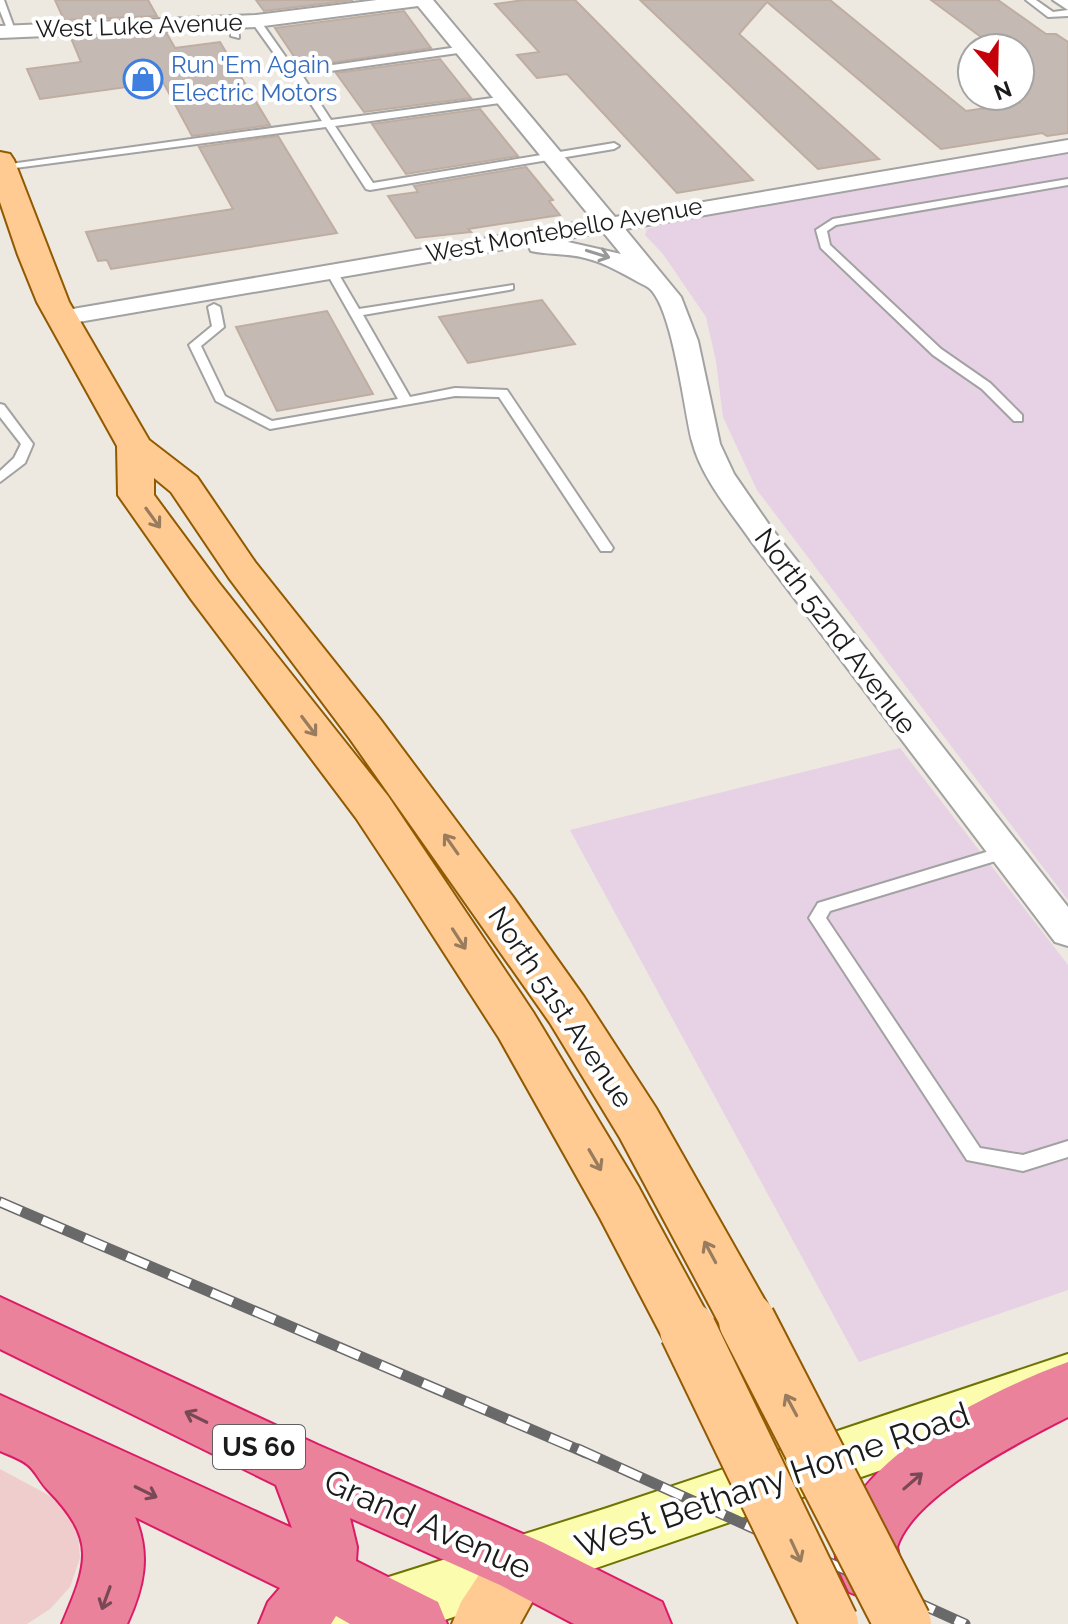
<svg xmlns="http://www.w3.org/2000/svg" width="1068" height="1624" font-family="Raleway,sans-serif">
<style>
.commercial{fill:#f0cdcd}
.industrial{fill:#e7d1e4}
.building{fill:#c5bab3;stroke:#bfada1;stroke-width:2}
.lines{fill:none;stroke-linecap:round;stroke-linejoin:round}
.lane-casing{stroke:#a2a2a2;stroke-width:4}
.street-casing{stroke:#a2a2a2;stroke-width:4}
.secondary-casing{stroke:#6d7400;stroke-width:4}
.primary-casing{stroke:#925a00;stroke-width:4}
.highway-casing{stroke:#dc1b67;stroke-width:4}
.lane{fill:#fff;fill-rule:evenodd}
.street{fill:#fff;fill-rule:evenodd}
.secondary{fill:#fcfcaf;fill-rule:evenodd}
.primary{fill:#ffcb93;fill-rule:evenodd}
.highway{fill:#ea829b;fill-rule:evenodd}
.rail-casing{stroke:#696969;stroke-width:11}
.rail{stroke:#fff;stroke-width:8;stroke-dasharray:23;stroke-linecap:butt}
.primary-bridge-casing{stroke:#925a00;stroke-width:60;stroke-linecap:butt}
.primary-bridge{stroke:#ffcb93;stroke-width:56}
.oneway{stroke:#989898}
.oneway2{stroke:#987c5d}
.oneway3{stroke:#784955}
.labels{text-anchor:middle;stroke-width:8;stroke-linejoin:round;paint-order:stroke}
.far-street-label{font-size:24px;fill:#1b1b1b;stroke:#fff}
.far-shop-label{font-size:24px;fill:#366cbe;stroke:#fff;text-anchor:start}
.shield{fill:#fff;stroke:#5f5f5f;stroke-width:2}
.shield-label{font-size:26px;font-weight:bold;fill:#1b1b1b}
.street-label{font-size:28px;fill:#1b1b1b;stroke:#fff}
.near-street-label{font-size:34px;fill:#1b1b1b;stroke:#fff}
</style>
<rect width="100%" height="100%" fill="#ede8e0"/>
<!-- commercial -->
<polygon class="commercial" points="0,1469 67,1505 78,1532 80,1558 70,1587 50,1609 27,1624 0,1624"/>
<!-- industrial -->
<g class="industrial">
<polygon points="1068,154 1068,900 757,490 723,417 716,361 706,317 663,254 645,235 647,229 687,218"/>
<polygon points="900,748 1068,965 1068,1290 859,1362 570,830"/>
</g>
<!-- building -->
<g class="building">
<polygon points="55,0 148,0 157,16 64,20"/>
<polygon points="256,0 353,0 264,11"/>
<polygon points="524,0 575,0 753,180 677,193 567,74 537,78 517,55 539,52 495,4"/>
<polygon points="640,0 830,0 966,111 1020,103 1020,48 996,48 931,0 998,0 1046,34 1056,34 1068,42 1068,133 1047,136 1042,133 941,149 767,2 739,34 879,159 818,169"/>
<polygon points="404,11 431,48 329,63 325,57 297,61 275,28"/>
<polygon points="167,34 175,48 220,42 270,125 192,136 163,82 40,99 27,69 81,62 71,38"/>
<polygon points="440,59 471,98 364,112 336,73"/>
<polygon points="480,109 518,156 406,174 372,124"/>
<polygon points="278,136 337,233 111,269 107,260 98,261 86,232 233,209 199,147"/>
<polygon points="526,167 553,200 549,201 560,215 468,229 471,232 416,238 388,196 418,192 414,186"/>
<polygon points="542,300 575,344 468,363 439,317"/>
<polygon points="327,311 373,394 277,411 236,327"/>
</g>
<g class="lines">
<defs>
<g id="lane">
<polygon points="0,0 4,0 16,33 8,31 0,11"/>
<polygon points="1026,0 1036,0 1053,12 1068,10 1068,16 1048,17"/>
<polygon points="253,19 259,19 292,66 298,70 465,46 470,49 465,52 302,75 331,120 507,96 512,99 507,102 335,126 373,183 614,143 619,146 614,149 370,190 366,189 326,127 0,170 0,166 3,165 322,121 292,75 286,70 251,21"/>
<polygon points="230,21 238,23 239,38 231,36"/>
<polygon points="1068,179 1068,185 836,225 827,231 830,245 941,349 990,383 1022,415 1022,421 1014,421 982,389 933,355 821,248 816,230 833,219"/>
<polygon points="327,268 335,268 359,309 513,285 513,289 509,290 363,315 410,397 455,388 507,390 613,548 611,551 601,551 499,397 455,396 270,429 216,401 189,345 212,326 208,307 214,304 220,307 224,327 201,346 225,396 272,421 398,399 325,270"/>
<polygon points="0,404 4,405 33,444 25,463 0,482 0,471 14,458 21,444 0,417"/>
<polygon points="1006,846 1014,852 1012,856 830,911 826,918 980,1148 1023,1155 1068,1141 1068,1157 1023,1171 967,1160 809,918 818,903"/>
</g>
<g id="street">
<path d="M377,0h56l182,217 453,-77v12l-443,77 56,68 17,44 22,103 14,30 38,55 296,378v39l-13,-4 -304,-401c-21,-30 -50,-64 -59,-100 -8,-30 -20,-142 -46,-155 -20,-10 -39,-23 -61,-28 -18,-5 -37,-3 -54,-7l-3,-6 -467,80 -9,-2 -3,-5 3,-5 9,-2 532,-91 -175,-214 -162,21 -256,11v-12l256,-11zM603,232l18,22 -62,-14z"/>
<polygon points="1053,0 1068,0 1068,10"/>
</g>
<polygon id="secondary" points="1068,1354 1068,1406 433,1624 306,1624 315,1602 338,1593 607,1508"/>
<g id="primary">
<polygon points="0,152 10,154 14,160 69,302 149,440 197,477 255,562 380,719 513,897 584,997 656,1108 767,1304 775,1321 767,1338 747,1346 727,1338 620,1138 550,1023 350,739 229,578 171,492 154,478 154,495 219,583 388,796 533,1012 638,1186 716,1330 708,1348 688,1355 668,1348 600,1218 499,1038 401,886 356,818 191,599 118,495 117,446 37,302 18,255 0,202"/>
<polygon points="522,1534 544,1543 553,1564 520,1624 452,1624 461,1602 500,1543"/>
</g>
<g id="highway">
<path d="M0,1297l318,148 226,98 118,59 9,22h-97l-74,-39 -150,-67 7,29 -1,14 82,41 9,22h-97l-14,-8 -5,8h-72l9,-22 12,-14 -145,-71c16,38 9,70 -8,107h-65c26,-61 35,-84 -15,-135 -7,-7 -12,-19 -19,-24 -7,-6 -19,-10 -28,-14v-56l292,133 -16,-43 -276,-136z"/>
<path d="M1068,1362v55c-47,24 -155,78 -171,130l5,24 -9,21 -22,9 -22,-9c-6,-13 -16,-31 -13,-46 15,-89 156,-156 232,-184z"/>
</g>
</defs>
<!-- lane casing -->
<use href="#lane" class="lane-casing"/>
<!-- street casing -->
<use href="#street" class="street-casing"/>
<!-- secondary casing -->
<use href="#secondary" class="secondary-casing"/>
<!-- primary casing -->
<use href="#primary" class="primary-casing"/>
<!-- highway casing -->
<use href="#highway" class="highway-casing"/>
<!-- lane -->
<use href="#lane" class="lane"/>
<!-- street -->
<use href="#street" class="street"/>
<!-- secondary -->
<use href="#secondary" class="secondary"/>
<!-- primary -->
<use href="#primary" class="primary"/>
<!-- highway -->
<use href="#highway" class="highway"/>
<defs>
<g id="rail">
<polyline points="0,1202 586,1453"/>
<polyline points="578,1449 965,1624"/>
</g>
</defs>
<!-- rail casing -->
<use href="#rail" class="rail-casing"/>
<!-- rail -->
<use href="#rail" class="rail"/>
<defs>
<g id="primary-bridge">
<polyline points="747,1321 903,1624"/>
<polyline points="688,1330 830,1624"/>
</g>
</defs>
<!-- primary-bridge casing -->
<use href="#primary-bridge" class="primary-bridge-casing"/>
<!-- primary-bridge -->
<use href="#primary-bridge" class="primary-bridge"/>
</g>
<!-- one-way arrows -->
<defs><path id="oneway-shaft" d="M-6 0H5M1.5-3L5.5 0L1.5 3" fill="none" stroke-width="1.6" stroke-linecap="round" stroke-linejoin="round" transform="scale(2)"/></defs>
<use class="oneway" href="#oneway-shaft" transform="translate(598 254) rotate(17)"/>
<g class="oneway2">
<use href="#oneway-shaft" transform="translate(153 518) rotate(54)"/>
<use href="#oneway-shaft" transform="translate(309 726) rotate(53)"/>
<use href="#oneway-shaft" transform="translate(451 844) rotate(-125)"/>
<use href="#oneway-shaft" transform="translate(459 939) rotate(57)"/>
<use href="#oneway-shaft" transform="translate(595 1160) rotate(60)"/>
<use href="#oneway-shaft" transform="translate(710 1252) rotate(-118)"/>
<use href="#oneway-shaft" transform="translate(791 1405) rotate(-118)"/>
<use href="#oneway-shaft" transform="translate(796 1551) rotate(65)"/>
</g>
<g class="oneway3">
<use href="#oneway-shaft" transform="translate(196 1417) rotate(-154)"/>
<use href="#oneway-shaft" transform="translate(913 1481) rotate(-41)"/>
<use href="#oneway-shaft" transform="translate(146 1492) rotate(26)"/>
<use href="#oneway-shaft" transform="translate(106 1598) rotate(110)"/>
</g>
<!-- icons -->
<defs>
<symbol id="shop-ring" viewBox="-11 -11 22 22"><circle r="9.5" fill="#fff" stroke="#3f7fe0" stroke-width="1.5"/><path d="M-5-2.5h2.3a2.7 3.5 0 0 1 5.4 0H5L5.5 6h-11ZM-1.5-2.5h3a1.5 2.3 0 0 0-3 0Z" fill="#3f7fe0"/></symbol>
</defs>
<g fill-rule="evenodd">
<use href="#shop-ring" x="121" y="57" width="44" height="44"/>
</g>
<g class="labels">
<!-- far-street labels -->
<g class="far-street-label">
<text transform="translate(139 26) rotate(-2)" y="8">West Luke Avenue</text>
<text transform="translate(564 230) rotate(-10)" y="8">West Montebello Avenue</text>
</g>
<!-- far-shop labels -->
<g class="far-shop-label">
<text x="171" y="73">Run 'Em Again<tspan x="171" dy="28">Electric Motors</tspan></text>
</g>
<!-- shield labels -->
<rect class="shield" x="213" y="1425" width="92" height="44" rx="6"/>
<g class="shield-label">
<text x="259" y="1456">US 60</text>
</g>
<!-- street labels -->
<g class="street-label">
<text transform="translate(836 631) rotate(53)" y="10">North 52nd Avenue</text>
<text transform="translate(561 1007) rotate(56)" y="10">North 51st Avenue</text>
</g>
<!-- near-street labels -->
<g class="near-street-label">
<text transform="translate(772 1480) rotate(-19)" y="12">West Bethany Home Road</text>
<text transform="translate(428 1524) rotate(24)" y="12">Grand Avenue</text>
</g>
</g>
<!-- north arrow -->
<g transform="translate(996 72) rotate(160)"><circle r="38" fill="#ffffff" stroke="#a4a4a4" stroke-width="2"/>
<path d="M0-6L14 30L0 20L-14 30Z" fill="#c6000a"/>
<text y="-12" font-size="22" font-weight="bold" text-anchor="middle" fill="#1b1b1b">N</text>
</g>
</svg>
